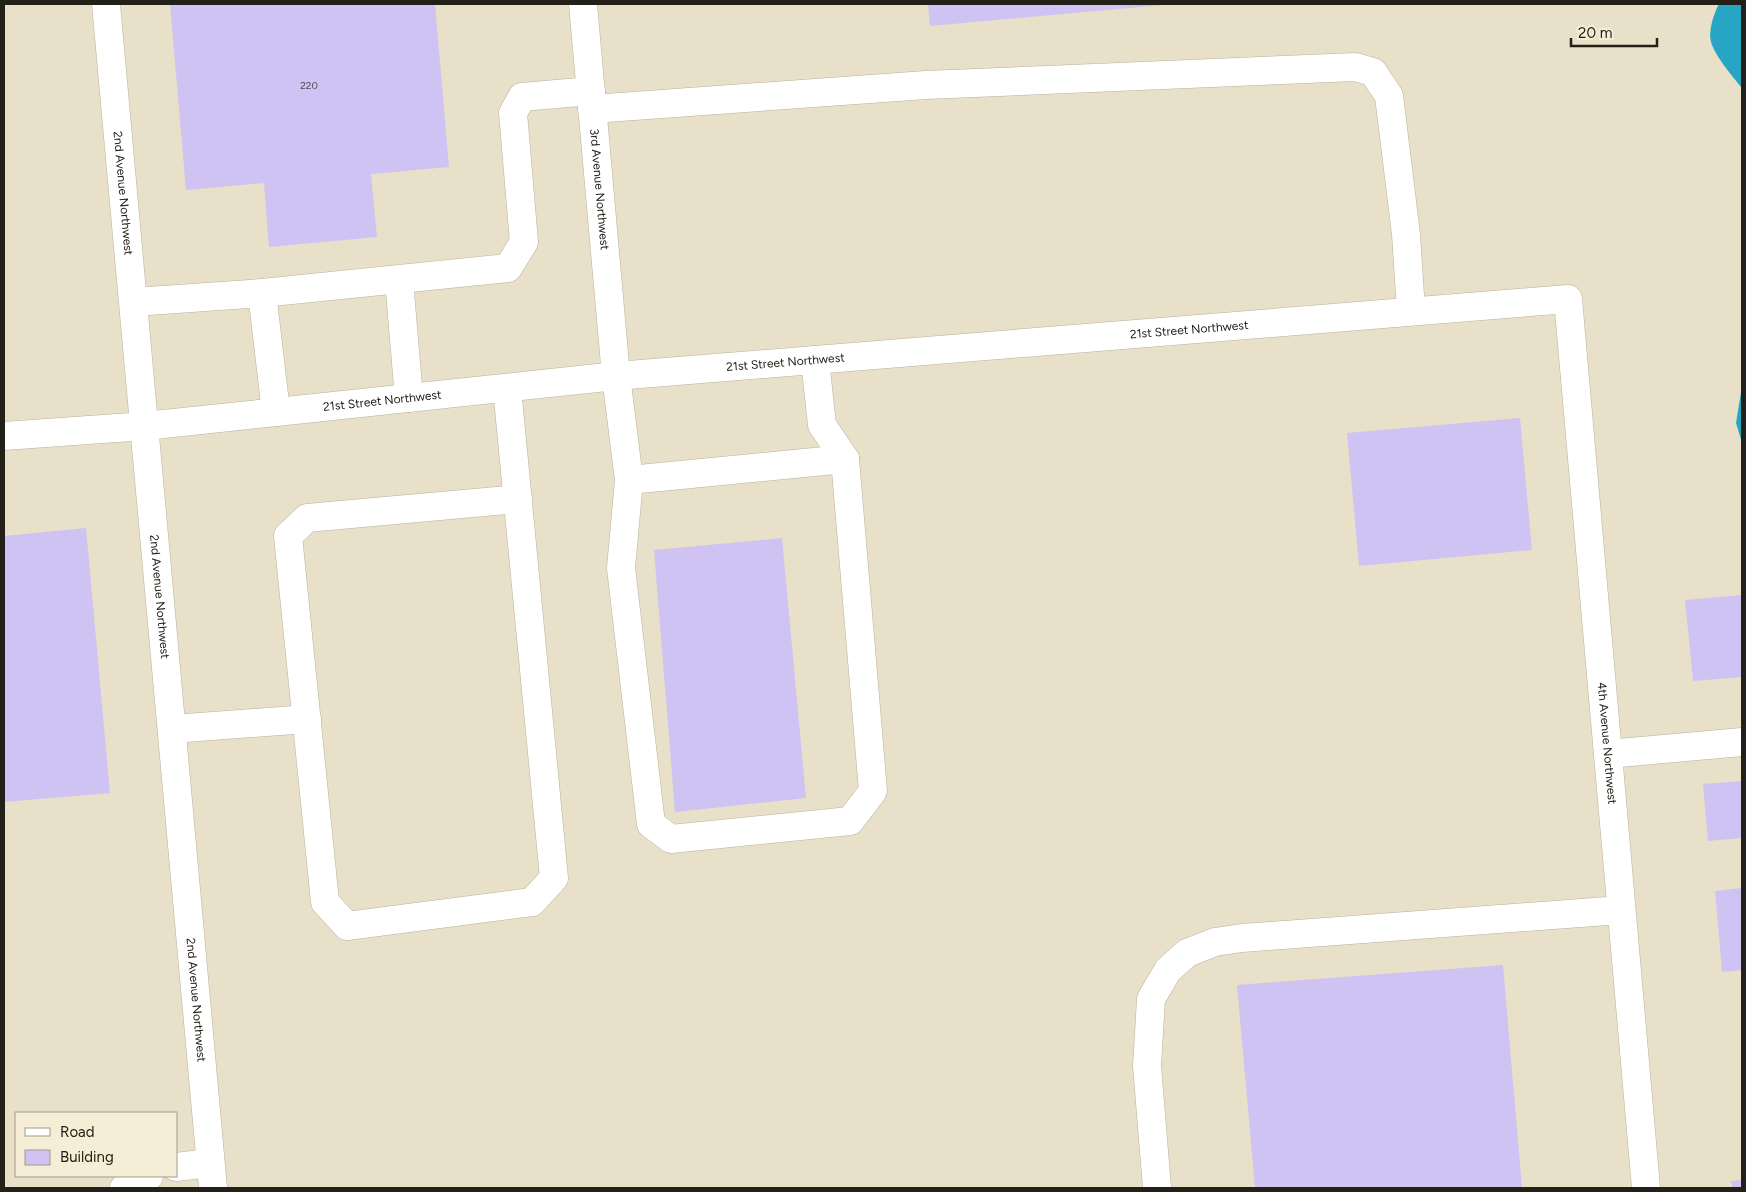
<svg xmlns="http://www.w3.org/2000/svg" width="1746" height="1192" font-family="Figtree,sans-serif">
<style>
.water{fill:#27a5c4}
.building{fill:#cfc3f3}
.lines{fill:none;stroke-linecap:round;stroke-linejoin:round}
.minor-casing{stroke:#b9b19b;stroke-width:29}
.minor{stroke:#fff;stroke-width:28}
.labels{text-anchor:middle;stroke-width:4;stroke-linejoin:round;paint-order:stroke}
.number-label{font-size:10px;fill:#4e494e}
.street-label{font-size:12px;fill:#232017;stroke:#f5edd5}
</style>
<rect width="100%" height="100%" fill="#e8e0c8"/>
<!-- water -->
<g class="water">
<path d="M1719,4h23v84c-9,-11 -27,-32 -31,-46 -3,-11 3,-29 8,-38z"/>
<polygon points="1742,386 1742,443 1736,423"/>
</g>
<!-- building -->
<g class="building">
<polygon points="170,4 435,4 449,167 371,174 377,237 269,247 264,183 186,190"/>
<polygon points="928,4 1163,4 1163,5 930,26"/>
<polygon points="1520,418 1532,550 1359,566 1347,433"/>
<polygon points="86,528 110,793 4,802 4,536"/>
<polygon points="782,538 806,798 675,812 654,550"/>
<polygon points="1742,595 1742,677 1693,681 1685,600"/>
<polygon points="1742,781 1742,838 1708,841 1703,784"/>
<polygon points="1742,888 1742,970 1722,972 1715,891"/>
<polygon points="1503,965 1522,1188 1255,1188 1237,985"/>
<polygon points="1742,1180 1742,1188 1732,1188 1731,1181"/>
</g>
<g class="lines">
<defs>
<g id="minor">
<path id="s1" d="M106,4l107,1184"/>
<path id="s2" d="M583,4l33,372 13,104 -8,88 30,256 20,15 179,-18 23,-30 -28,-332 -216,21"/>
<polyline points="592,109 926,85 1355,67 1373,72 1389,96 1406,234 1411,311"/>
<polyline points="399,280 409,398"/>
<polyline points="262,293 276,412"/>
<polyline points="134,302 262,293 508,268 524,242 513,113 522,97 591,91"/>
<polyline points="815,360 822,425 845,459"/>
<polyline points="507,388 554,878 532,902 347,926 325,902 288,536 307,518 518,499"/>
<path id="s3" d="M4,436l141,-10 471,-50 952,-77 78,889"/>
<polyline points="172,729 307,719"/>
<polyline points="1608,754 1742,742"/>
<polyline points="176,1167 210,1163"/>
<polyline points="124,1188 149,1176"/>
<polyline points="1157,1188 1147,1066 1151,999 1168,970 1187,953 1215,942 1242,938 1621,910"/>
</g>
</defs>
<!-- minor casing -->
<use href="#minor" class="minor-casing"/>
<!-- minor -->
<use href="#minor" class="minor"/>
</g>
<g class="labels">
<!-- number labels -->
<g class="number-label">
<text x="309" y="89">220</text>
</g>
<!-- street labels -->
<g class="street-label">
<text dy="4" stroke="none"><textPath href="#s2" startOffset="186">3rd Avenue Northwest</textPath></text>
<text dy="4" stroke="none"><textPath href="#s1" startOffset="190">2nd Avenue Northwest</textPath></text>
<text dy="4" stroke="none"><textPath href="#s3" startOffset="1190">21st Street Northwest</textPath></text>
<text dy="4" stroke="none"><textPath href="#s3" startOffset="785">21st Street Northwest</textPath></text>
<text dy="4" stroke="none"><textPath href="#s3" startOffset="380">21st Street Northwest</textPath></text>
<text dy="4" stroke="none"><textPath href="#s1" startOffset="595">2nd Avenue Northwest</textPath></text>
<text dy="4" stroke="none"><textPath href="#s3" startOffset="2016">4th Avenue Northwest</textPath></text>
<text dy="4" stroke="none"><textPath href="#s1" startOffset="1000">2nd Avenue Northwest</textPath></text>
</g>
</g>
<!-- border -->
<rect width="1746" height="1192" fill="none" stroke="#232017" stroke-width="10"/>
<!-- legend -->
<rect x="15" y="1112" width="162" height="65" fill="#f5edd5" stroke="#a19b89"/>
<rect x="25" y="1128" width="25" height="8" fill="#ffffff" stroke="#a19b89"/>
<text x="60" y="1137" font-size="15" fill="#232017">Road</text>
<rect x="25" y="1150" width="25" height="15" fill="#cfc3f3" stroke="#a19b89"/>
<text x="60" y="1162" font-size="15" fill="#232017">Building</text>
<!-- scale -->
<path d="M1571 38v8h86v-8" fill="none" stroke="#232017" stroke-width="2.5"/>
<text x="1578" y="38" font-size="15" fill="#232017" stroke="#f5edd5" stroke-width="4" paint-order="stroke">20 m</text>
</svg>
